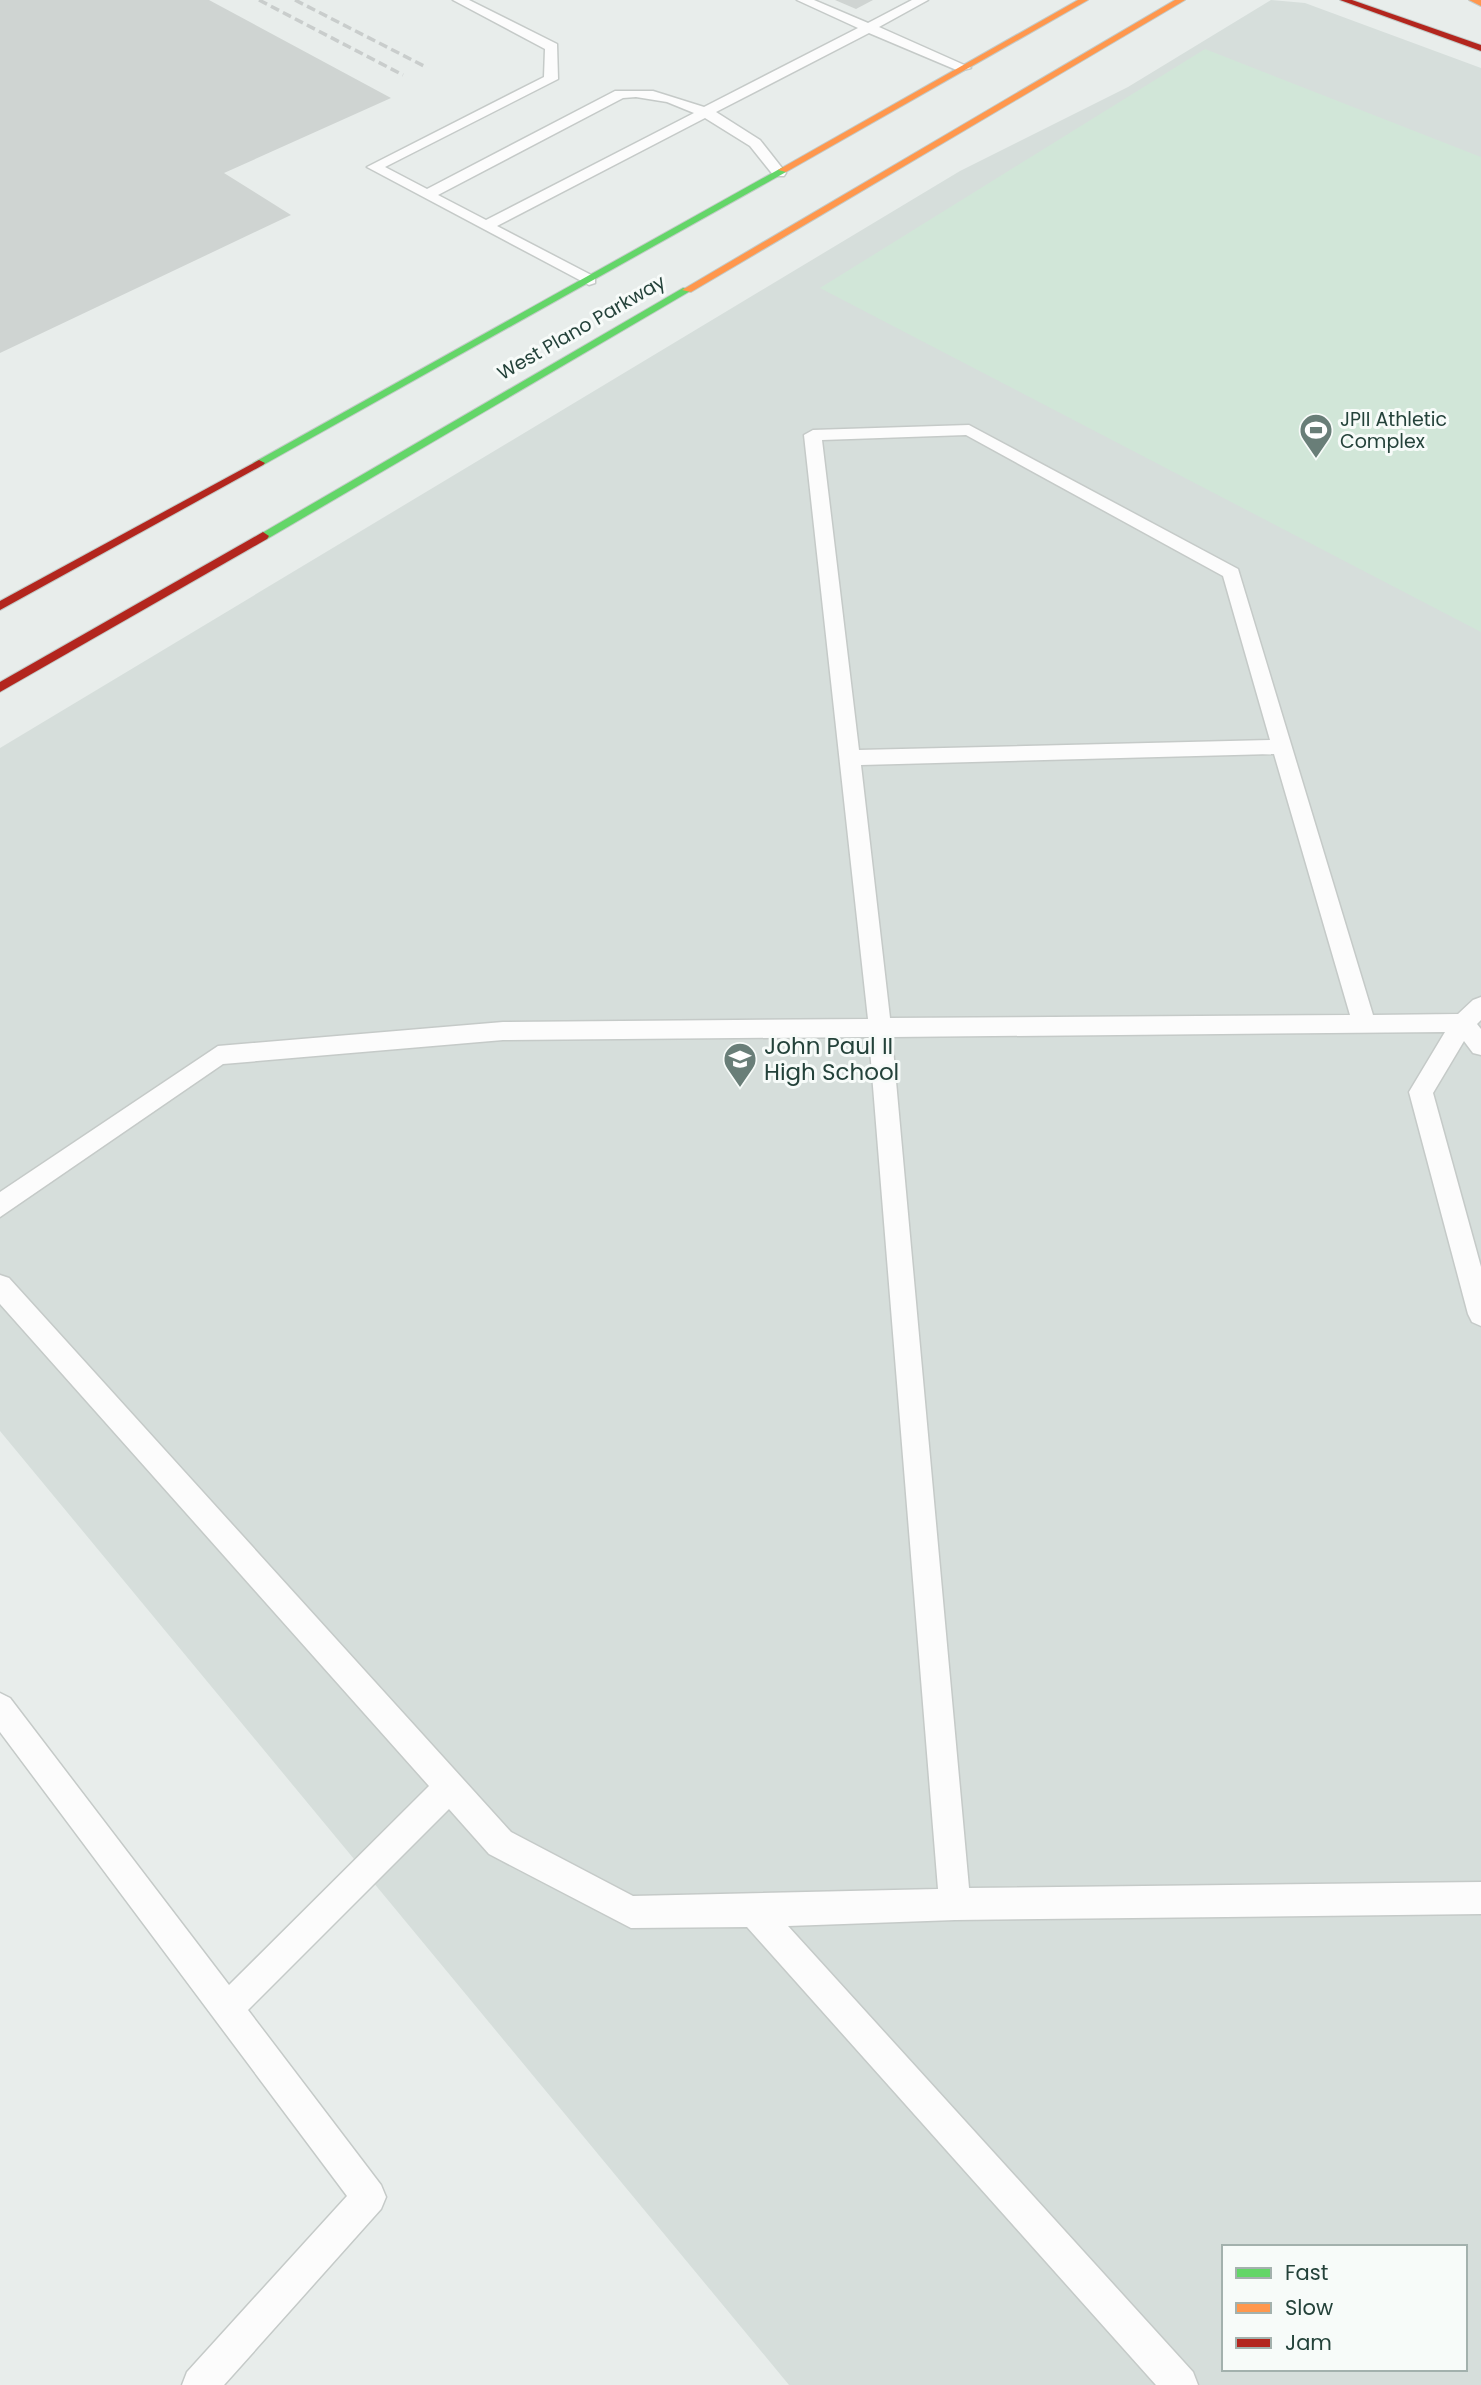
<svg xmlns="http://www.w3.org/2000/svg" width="1481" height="2385" font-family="Poppins,sans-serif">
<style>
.built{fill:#d6dedb;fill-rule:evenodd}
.green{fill:#d1e6d8}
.building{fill:#cfd4d2}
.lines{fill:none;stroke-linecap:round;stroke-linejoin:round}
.lane-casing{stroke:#c5cac8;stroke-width:3}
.fast-casing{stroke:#c3cbc8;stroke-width:2}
.slow-casing{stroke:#c3cbc8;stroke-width:2}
.jam-casing{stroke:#c3cbc8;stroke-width:2}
.lane{fill:#fcfcfc;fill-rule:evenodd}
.fast{fill:#63d668;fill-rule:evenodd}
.slow{fill:#ff974d;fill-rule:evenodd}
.jam{fill:#b3261e;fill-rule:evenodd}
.rail{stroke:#c9cdcc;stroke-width:3.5;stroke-dasharray:9 4.5;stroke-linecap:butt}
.labels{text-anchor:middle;stroke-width:6;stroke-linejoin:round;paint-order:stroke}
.far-street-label{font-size:19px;fill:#24423a;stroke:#f7fbf9}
.far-poi-label{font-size:19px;fill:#24423a;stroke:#f7fbf9;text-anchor:start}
.poi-label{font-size:23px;fill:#24423a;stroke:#f7fbf9;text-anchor:start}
</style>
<rect width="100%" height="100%" fill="#e8edeb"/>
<!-- built -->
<path class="built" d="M1271,0l34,3 176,65v2317h-692l-789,-954v-683l960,-577 168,-84zM1224,2247h241v122h-241z"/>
<!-- green -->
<polygon class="green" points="1205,49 1481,157 1481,632 820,288"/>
<!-- building -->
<g class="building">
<polygon points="0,0 209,0 391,98 224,173 291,215 0,353"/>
<polygon points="835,0 873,0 856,9"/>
</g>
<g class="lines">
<defs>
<g id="lane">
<path d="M453,0h16l88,44 1,35 -173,88 42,22 188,-98h38l51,16 154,-79 -61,-28h17l54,23 44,-23h16l-49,27 92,41 -12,3 -90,-38 -153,79 44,28 26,33 -2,3h-10l-24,-30 -45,-28 -208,108 98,51v6l-6,2 -222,-118 177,-90 1,-28zM636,97l31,5 27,11 -208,107 -48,-25 185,-97z"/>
<path d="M969,425l269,144 135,446 85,-1 15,-14 8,-3v23l-4,4 4,5v26l-8,-2 -9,-12 -31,52 48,174v59l-9,-4 -4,-8 -59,-222 36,-60 -553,5 77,851 512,-6v32l-526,6 -167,6 405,446 5,13h-42l-409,-458 -116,1 -142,-74 -40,-45 -201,201 133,175 5,12 -5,12 -157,176h-42l5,-13 160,-176 -347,-464v-39l10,5 219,287 200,-199 -429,-482v-29l9,3 502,554 122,64 305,-7 -69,-852 -366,3 -280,24 -223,153v-25l218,-146 285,-24 365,-3 -64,-584 9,-5zM966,435l257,141 47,164 -411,10 -37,-310zM1274,754l76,261 -460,3 -29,-253z"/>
</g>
<g id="fast">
<polygon points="783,167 786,168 786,172 263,465 253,463"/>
<polygon points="683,288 692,290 267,539 263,540 257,536"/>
</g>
<g id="slow">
<polygon points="1078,0 1088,0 786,172 778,170"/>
<polygon points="1175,0 1185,0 691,292 682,290"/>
<polygon points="1469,0 1481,0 1481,6"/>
</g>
<g id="jam">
<polygon points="1340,0 1352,0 1481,45 1481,51"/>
<polygon points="259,460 265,463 263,465 0,610 0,601"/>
<polygon points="263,532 269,536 267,539 0,692 0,682"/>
</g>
</defs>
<!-- lane casing -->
<use href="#lane" class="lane-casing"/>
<!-- fast casing -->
<use href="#fast" class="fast-casing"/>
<!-- slow casing -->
<use href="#slow" class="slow-casing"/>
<!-- jam casing -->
<use href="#jam" class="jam-casing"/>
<!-- lane -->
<use href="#lane" class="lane"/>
<!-- fast -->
<use href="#fast" class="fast"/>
<!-- slow -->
<use href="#slow" class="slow"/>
<!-- jam -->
<use href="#jam" class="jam"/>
<!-- rail -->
<g class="rail">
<polyline points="259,0 403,75"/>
<polyline points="295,0 424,66"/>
</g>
</g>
<!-- icons -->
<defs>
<symbol id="stadium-pin" viewBox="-11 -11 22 30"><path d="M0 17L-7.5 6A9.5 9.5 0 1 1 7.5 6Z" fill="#697e78" stroke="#f7fbf9"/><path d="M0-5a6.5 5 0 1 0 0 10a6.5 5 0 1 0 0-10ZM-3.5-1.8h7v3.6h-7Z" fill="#fff"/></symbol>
<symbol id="school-pin" viewBox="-11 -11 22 30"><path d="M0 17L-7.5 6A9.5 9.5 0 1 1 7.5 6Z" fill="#697e78" stroke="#f7fbf9"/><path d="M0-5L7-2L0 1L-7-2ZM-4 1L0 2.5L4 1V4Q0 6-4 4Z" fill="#fff"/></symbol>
</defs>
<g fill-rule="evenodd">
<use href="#stadium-pin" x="1297" y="411" width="38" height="52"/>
<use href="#school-pin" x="721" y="1040" width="38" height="52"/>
</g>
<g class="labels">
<!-- far-street labels -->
<g class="far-street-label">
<text transform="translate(581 327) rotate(-30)" y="7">West Plano Parkway</text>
</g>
<!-- far-poi labels -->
<g class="far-poi-label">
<text x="1340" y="426">JPII Athletic<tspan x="1340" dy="22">Complex</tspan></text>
</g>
<!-- poi labels -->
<g class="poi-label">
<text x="764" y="1054">John Paul II<tspan x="764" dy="26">High School</tspan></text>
</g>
</g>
<!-- legend -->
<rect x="1222" y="2245" width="245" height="126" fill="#f7fbf9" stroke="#a3b1ad" stroke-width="2"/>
<rect x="1236" y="2268" width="35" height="10" fill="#63d668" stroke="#a3b1ad" stroke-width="2"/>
<text x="1285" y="2280" font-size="21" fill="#24423a">Fast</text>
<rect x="1236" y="2303" width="35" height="10" fill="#ff974d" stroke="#a3b1ad" stroke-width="2"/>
<text x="1285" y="2315" font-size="21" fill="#24423a">Slow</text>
<rect x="1236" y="2338" width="35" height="10" fill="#b3261e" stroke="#a3b1ad" stroke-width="2"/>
<text x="1285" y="2350" font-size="21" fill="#24423a">Jam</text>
</svg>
